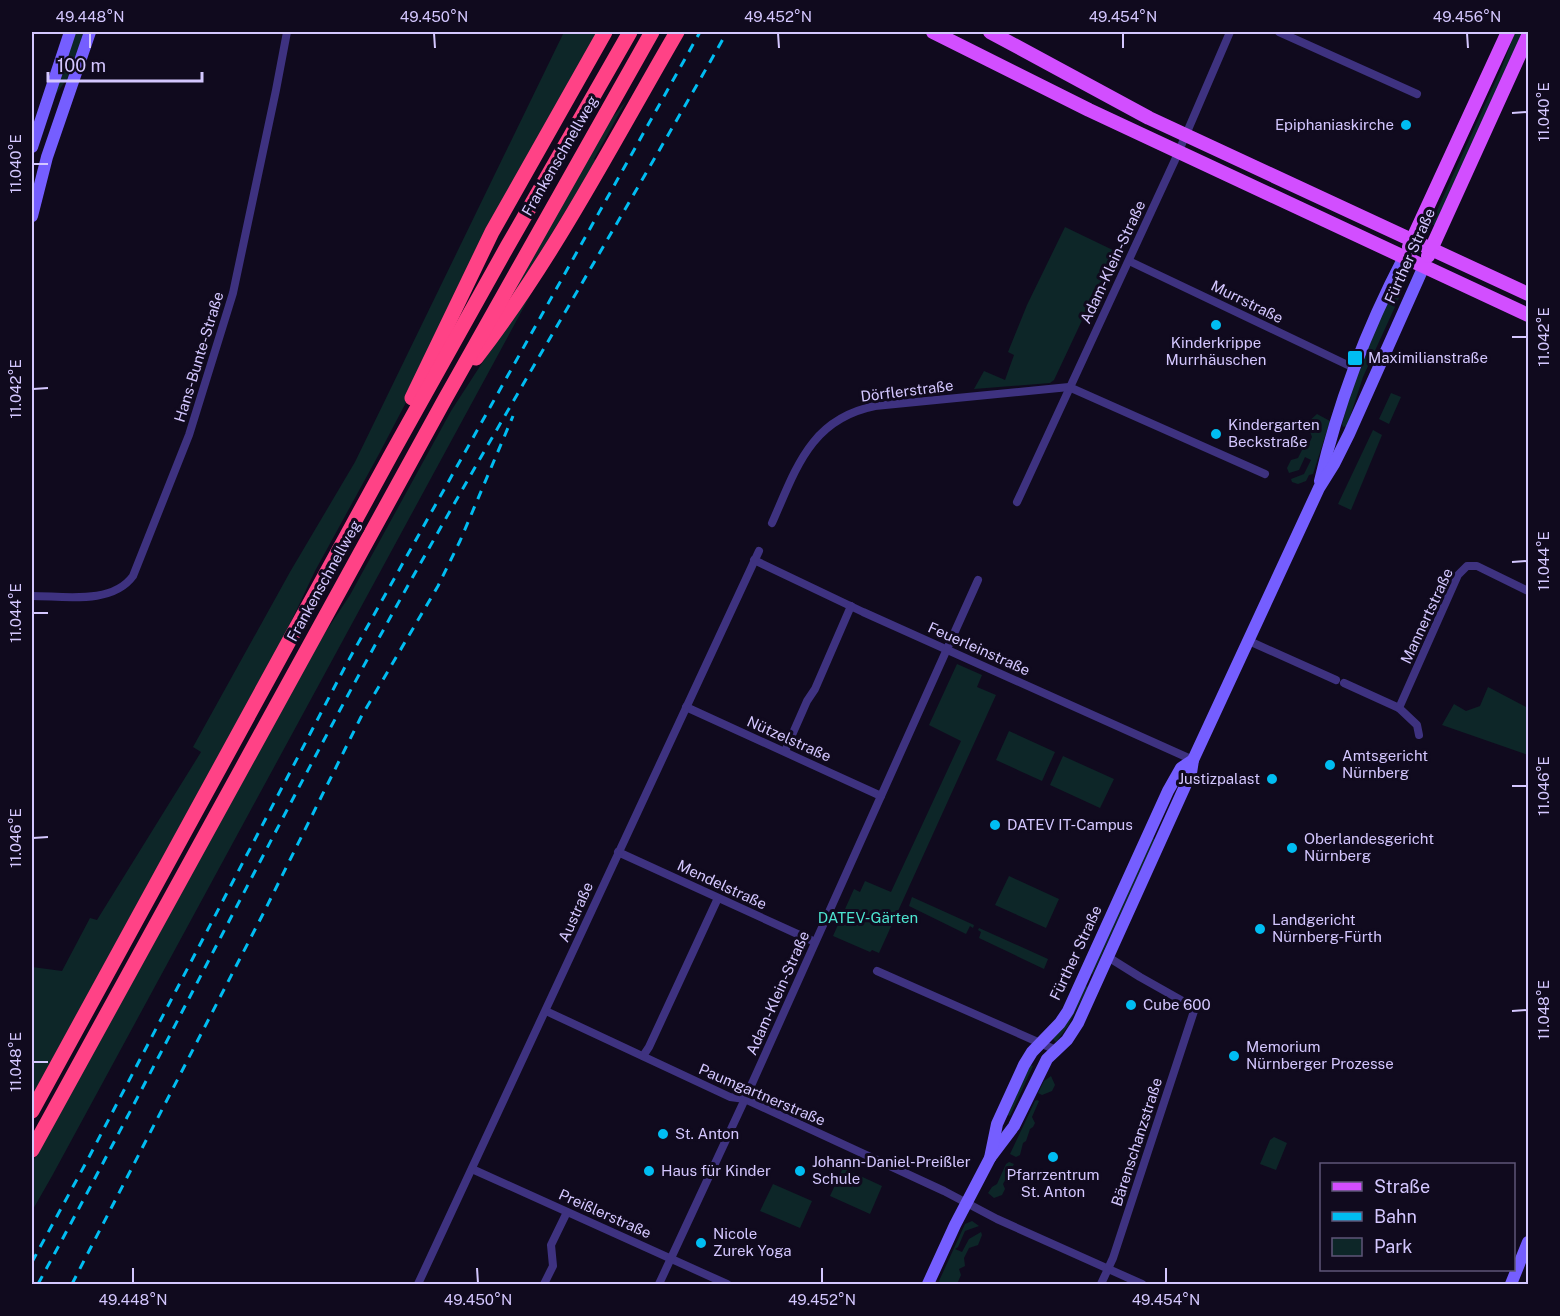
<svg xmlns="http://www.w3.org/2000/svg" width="1560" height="1316" font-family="'Public Sans',sans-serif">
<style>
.green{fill:#0d2628}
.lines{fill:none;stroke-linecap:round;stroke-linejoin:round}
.street{stroke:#3e3280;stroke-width:8}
.secondary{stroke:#755eff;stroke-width:12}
.primary{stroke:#d24eff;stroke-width:14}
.highway{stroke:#ff4286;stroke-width:15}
.rail{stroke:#00bdf2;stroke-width:3;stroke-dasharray:9 8;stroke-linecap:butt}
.ticks{fill:none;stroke:#d4c7ff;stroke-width:2}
.poi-dot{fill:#00bdf2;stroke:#100a1e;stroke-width:2}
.labels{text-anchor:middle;stroke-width:6;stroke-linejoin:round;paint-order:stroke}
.poi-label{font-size:15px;fill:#d4c7ff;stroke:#100a1e;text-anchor:start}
.street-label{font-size:15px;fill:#d4c7ff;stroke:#100a1e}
.park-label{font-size:15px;fill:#4de5d1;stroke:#100a1e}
.neatline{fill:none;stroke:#d4c7ff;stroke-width:2}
.ticks-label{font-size:15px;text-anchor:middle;fill:#d4c7ff}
</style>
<rect width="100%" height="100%" fill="#100a1e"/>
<!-- green -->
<g class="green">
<polygon points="76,32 84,32 67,79 56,94 55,92"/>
<polygon points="564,32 600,32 379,454 315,571 279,647 32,1098 32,967 62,971 90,918 97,920 201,752 193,747 290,572 355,462"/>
<polygon points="1515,32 1523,32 1507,72 1436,226 1431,224 1502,67"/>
<polygon points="626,101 594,159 596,161 514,295 510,292 599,134"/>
<polygon points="1065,227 1119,253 1105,284 1100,282 1054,380 1050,383 974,389 984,371 1005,380 1014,355 1008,352 1027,305"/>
<polygon points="1395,284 1404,287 1363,377 1347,426 1343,427 1342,424 1355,377"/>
<polygon points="531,294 52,1176 32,1211 32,1163 309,657 350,595 451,411 524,298"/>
<polygon points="1391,393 1401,397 1389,424 1379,419"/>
<polygon points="1317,414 1330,421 1313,474 1309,475 1306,481 1298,484 1292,482 1291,479 1304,474 1311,460 1305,457 1299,470 1289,473 1287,468 1291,460 1298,458 1302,450 1307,448 1312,437 1307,423"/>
<polygon points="1373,430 1382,435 1351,510 1338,504"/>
<polygon points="957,664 982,675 977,687 996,695 879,953 872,950 870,952 833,936 854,889 860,892 865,881 891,892 961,741 929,725"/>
<polygon points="1488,687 1528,708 1528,755 1442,725 1454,704 1466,711 1480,706"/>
<polygon points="1009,731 1055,752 1042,781 996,760"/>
<polygon points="1063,756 1114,779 1100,808 1050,785"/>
<polygon points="1151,837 1155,839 1093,974 1089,972"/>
<polygon points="1009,876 1059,899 1046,928 995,905"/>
<polygon points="912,897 974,925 973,928 970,926 966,934 909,906"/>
<polygon points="979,928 1048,959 1044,969 979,938 981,932 978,930"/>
<polygon points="1084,985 1088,987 1068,1026 1056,1042 1052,1038"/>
<polygon points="1029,1064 1033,1066 1010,1116 1006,1114"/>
<polygon points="1051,1076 1055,1085 1052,1091 1042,1095 1038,1093 1044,1081"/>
<polygon points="1037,1100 1039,1101 1032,1117 1035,1123 1033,1127 1030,1129 1026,1141 1023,1143 1020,1155 1016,1157 1010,1154 1035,1101"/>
<polygon points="1274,1137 1287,1143 1276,1170 1260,1164 1270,1140"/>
<polygon points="1009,1162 1014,1164 1003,1184 1005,1189 1002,1195 994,1198 988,1193 992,1187 997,1184 1006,1164"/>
<polygon points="843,1168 882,1186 870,1214 830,1196"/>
<polygon points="773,1184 812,1201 800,1228 760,1211"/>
<polygon points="972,1221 979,1226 965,1231 958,1247 955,1249 962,1252 969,1239 981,1232 982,1235 978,1245 969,1248 964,1258 965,1266 959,1269 961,1275 957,1284 941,1284 939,1281 965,1224"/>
</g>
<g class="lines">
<!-- street -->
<g class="street">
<polyline points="1279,32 1417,94"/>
<polyline points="1129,261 1354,368"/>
<polyline points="1017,502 1175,160 1230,32"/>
<path d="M772,523c24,-54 38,-104 103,-117l194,-19 196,87"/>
<polyline points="754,560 863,612 1193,760"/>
<path d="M32,596c32,0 80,9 101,-20l56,-141 44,-142 43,-203 11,-58"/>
<polyline points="1249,641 1336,680"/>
<polyline points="1344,683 1399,708 1458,575 1467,566 1477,566 1528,591"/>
<polyline points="686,707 881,796"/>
<polyline points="1399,708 1417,725 1419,735"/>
<polyline points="785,751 807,701 815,689 851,606"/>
<polyline points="618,852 815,942"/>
<polyline points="877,971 1056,1050"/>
<polyline points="546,1011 730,1097 745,1099 944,1191 997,1219 1142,1284"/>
<polyline points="643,1056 649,1047 718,898"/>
<polyline points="472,1169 727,1284"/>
<polyline points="418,1284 759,551"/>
<polyline points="544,1284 553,1266 551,1245 567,1212"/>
<polyline points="659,1284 745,1099 978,580"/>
<polyline points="1101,1284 1113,1258 1195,1008 1140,977 1108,957"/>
</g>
<!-- secondary -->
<g class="secondary">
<polyline points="32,147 70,32"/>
<polyline points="32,216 47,157 90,32"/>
<path d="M1320,481c18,-78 47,-153 84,-224"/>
<polyline points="990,1158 1014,1126 1047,1059 1067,1040 1078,1023 1191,773 1193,760 1319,488 1334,464 1349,434 1424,266"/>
<polyline points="928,1284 955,1225 990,1158 997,1124 1024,1065 1032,1052 1060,1023 1068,1011 1168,791 1181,768 1193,760"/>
<polyline points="1511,1284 1528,1242"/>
</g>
<!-- primary -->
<g class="primary">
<polyline points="933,32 1089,110 1528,315"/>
<polyline points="990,32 1149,118 1528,294"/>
<polyline points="1409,247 1508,32"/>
<polyline points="1428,256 1528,36"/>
</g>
<!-- highway -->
<g class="highway">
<path d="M476,358c78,-101 137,-216 201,-326"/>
<polyline points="412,398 492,232 605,32"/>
<polyline points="32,1111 392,453 507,247 630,32"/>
<polyline points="32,1150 445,399 652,32"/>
</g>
<!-- rail -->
<g class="rail">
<polyline points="32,1262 88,1159 347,663 700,32"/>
<path d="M38,1284c124,-227 237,-459 363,-686 106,-190 219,-377 326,-566"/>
<polyline points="72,1284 264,912 361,717 438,586 460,541 513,416"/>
</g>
</g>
<!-- ticks -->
<path class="ticks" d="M90,33v15M434,33l1,15M778,33l1,15M1123,33v15M1467,33l1,15M1512,113l15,-1M33,164h15M1512,337h15M33,389l15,-1M1512,562l15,-1M33,613h15M1512,786h15M33,838l15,-1M1512,1011l15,-1M33,1062h15M133,1268v15M477,1268l1,15M822,1268v15M1166,1268v15"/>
<!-- markers -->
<g class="poi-dot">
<circle cx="1406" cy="125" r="6"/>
<circle cx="1216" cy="325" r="6"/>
<rect x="1347" y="350" width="16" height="16" rx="3"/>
<circle cx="1216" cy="434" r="6"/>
<circle cx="1330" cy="765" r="6"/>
<circle cx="1272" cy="779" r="6"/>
<circle cx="995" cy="825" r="6"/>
<circle cx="1292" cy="848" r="6"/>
<circle cx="1260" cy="929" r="6"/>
<circle cx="1131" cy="1005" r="6"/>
<circle cx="1234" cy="1056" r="6"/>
<circle cx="663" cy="1134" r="6"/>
<circle cx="1053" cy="1157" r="6"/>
<circle cx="649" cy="1171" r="6"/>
<circle cx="800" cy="1171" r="6"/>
<circle cx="701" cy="1243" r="6"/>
</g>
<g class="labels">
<!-- poi labels -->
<g class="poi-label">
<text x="1394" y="130" text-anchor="end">Epiphaniaskirche</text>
<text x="1216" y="348" text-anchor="middle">Kinderkrippe<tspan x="1216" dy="17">Murrhäuschen</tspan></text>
<text x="1368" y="363">Maximilianstraße</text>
<text x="1228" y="430">Kindergarten<tspan x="1228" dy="17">Beckstraße</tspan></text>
<text x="1342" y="761">Amtsgericht<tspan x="1342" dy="17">Nürnberg</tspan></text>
<text x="1260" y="784" text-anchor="end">Justizpalast</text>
<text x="1007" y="830">DATEV IT-Campus</text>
<text x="1304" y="844">Oberlandesgericht<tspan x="1304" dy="17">Nürnberg</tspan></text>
<text x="1272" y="925">Landgericht<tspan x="1272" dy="17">Nürnberg-Fürth</tspan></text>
<text x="1143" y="1010">Cube 600</text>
<text x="1246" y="1052">Memorium<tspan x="1246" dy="17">Nürnberger Prozesse</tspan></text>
<text x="675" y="1139">St. Anton</text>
<text x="812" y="1167">Johann-Daniel-Preißler<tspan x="812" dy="17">Schule</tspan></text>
<text x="661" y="1176">Haus für Kinder</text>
<text x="1053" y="1180" text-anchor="middle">Pfarrzentrum<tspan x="1053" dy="17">St. Anton</tspan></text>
<text x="713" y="1239">Nicole<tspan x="713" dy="17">Zurek Yoga</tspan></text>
</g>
<!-- street labels -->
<g class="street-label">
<text transform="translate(560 156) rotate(-60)" y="5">Frankenschnellweg</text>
<text transform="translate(1410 256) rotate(-66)" y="5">Fürther Straße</text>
<text transform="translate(1113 262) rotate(-65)" y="5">Adam-Klein-Straße</text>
<text transform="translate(1247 302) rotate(26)" y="5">Murrstraße</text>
<text transform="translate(199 357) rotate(-73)" y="5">Hans-Bunte-Straße</text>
<text transform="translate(907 391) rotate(-7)" y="5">Dörflerstraße</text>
<text transform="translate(324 581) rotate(-61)" y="5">Frankenschnellweg</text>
<text transform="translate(1427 616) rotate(-65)" y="5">Mannertstraße</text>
<text transform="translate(979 649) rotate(24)" y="5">Feuerleinstraße</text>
<text transform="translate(789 739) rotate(24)" y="5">Nützelstraße</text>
<text transform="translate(722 885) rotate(25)" y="5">Mendelstraße</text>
<text transform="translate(576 912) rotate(-66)" y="5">Austraße</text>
<text transform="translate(1076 953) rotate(-65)" y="5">Fürther Straße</text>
<text transform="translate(778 993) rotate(-66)" y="5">Adam-Klein-Straße</text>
<text transform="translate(762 1095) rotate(23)" y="5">Paumgartnerstraße</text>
<text transform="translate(1137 1142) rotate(-72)" y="5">Bärenschanzstraße</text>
<text transform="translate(605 1214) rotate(24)" y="5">Preißlerstraße</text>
</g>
<!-- park labels -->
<g class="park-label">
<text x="868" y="923">DATEV-Gärten</text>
</g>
</g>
<!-- border -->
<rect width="1560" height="1316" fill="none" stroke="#100a1e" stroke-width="66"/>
<!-- legend -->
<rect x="1320" y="1163" width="195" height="108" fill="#100a1e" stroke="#5e5678" stroke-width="1.5"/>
<rect x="1332" y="1182" width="30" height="9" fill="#d24eff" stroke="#5e5678" stroke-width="1.5"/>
<text x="1374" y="1193" font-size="18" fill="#d4c7ff">Straße</text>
<rect x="1332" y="1212" width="30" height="9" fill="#00bdf2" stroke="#5e5678" stroke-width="1.5"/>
<text x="1374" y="1223" font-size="18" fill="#d4c7ff">Bahn</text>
<rect x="1332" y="1238" width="30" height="18" fill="#0d2628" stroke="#5e5678" stroke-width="1.5"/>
<text x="1374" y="1253" font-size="18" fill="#d4c7ff">Park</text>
<!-- scale -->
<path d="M48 72v9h154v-9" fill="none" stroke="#d4c7ff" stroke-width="3"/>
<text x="57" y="72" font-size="18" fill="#d4c7ff" stroke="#100a1e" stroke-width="4.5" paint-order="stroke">100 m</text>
<rect x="33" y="33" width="1494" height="1250" class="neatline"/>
<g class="ticks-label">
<text x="90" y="22">49.448°N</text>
<text x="434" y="22">49.450°N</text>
<text x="778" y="22">49.452°N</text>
<text x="1123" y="22">49.454°N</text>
<text x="1467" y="22">49.456°N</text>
<text transform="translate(1544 112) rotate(-90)" y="5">11.040°E</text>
<text transform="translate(16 164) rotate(-90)" y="5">11.040°E</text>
<text transform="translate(1544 337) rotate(-90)" y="5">11.042°E</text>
<text transform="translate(16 389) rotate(-90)" y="5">11.042°E</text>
<text transform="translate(1544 561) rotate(-90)" y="5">11.044°E</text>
<text transform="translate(16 613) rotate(-90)" y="5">11.044°E</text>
<text transform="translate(1544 786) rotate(-90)" y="5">11.046°E</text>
<text transform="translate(16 838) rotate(-90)" y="5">11.046°E</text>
<text transform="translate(1544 1010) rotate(-90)" y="5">11.048°E</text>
<text transform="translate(16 1062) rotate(-90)" y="5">11.048°E</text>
<text x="133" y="1305">49.448°N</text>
<text x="478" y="1305">49.450°N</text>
<text x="822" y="1305">49.452°N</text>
<text x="1166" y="1305">49.454°N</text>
</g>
</svg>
